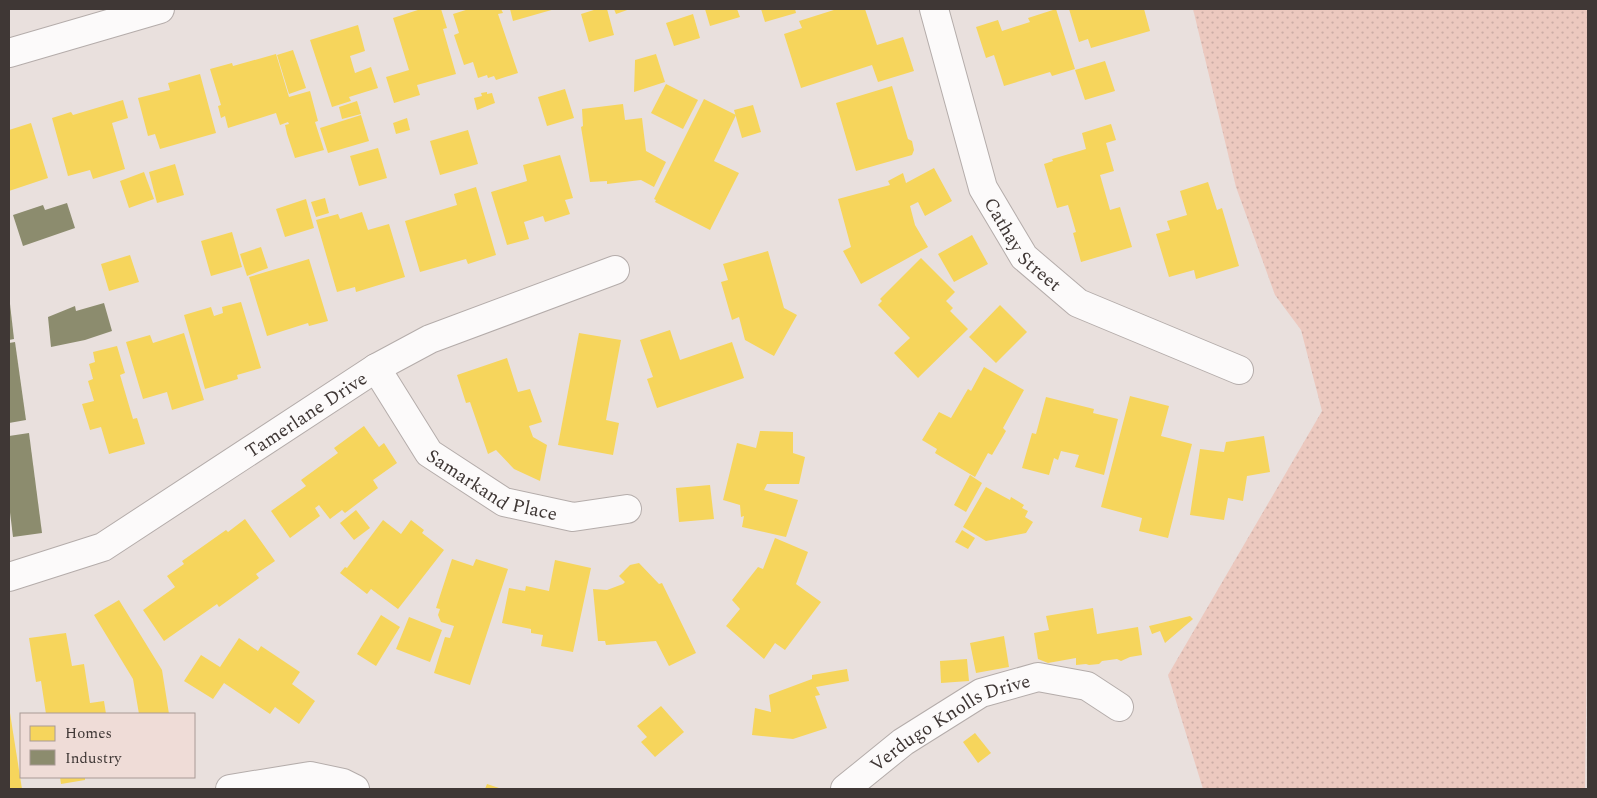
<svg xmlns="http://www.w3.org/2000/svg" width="1597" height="798" font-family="Spectral,serif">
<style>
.grass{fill:url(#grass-dots)}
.homes{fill:#f6d55c}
.industry{fill:#8c8c6e}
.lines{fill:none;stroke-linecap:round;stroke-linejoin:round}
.minor-casing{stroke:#b4acaa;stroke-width:30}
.minor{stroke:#fcfafa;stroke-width:28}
.labels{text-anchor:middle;stroke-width:5;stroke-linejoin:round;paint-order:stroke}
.street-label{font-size:19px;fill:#3f3735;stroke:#efdcd7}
</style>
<defs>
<pattern id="grass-dots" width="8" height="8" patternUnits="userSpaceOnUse" patternTransform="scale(1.25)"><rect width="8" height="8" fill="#ecc9bf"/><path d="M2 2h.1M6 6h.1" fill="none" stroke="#cbada5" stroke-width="1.8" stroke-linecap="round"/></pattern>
</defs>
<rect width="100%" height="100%" fill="#e9e0dd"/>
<!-- grass -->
<polygon class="grass" points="1193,9 1588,9 1588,570 1585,789 1203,789 1168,675 1322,411 1301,330 1275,295 1236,187"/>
<!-- homes -->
<g class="homes">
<polygon points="421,9 441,9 447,28 443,29 456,74 417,85 420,95 394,103 386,77 409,70 393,18"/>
<polygon points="469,9 501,9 503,13 498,14 518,73 496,80 494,76 488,78 487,75 478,78 473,62 464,65 454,35 459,33 453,14"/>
<polygon points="510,9 555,9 513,21"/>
<polygon points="597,9 607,9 614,35 589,42 581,14"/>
<polygon points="614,9 630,9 616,14"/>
<polygon points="705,9 737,9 740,17 710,26"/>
<polygon points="761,9 795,9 796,13 765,22"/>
<polygon points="837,9 865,9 877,45 903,37 914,71 878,82 872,65 801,88 784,34 802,28 799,21"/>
<polygon points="1056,9 1075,69 1052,76 1050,72 1004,86 994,55 986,58 976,27 998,20 1002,31 1030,22 1028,18"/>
<polygon points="1069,9 1144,9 1150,31 1091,48 1088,39 1079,42"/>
<polygon points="693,14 700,38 674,46 666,23"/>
<polygon points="358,25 365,51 350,56 355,73 371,67 378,88 349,97 351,101 332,107 310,40"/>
<polygon points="293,50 306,88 289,94 277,55"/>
<polygon points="276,54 289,97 310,91 318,121 315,122 324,150 295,158 287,134 285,125 289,124 288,122 280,125 276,113 228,128 225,116 221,118 218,106 221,105 210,69 232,63 233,66"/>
<polygon points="656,54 665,82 634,92 635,60"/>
<polygon points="1105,61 1115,91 1085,100 1075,70"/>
<polygon points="200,74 216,133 160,149 155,134 148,136 138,98 170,90 168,83"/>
<polygon points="666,84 698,100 683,129 651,113"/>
<polygon points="892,86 908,139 912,141 914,150 912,155 856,171 836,103"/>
<polygon points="565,89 574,118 547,126 538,97"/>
<polygon points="487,92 487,94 492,93 495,103 477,110 474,98 482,96 481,93"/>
<polygon points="704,99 736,115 714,161 739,173 710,230 655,202 656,200 654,199"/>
<polygon points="123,100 128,118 112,123 125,169 93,179 90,170 68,176 52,118 71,112 73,115"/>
<polygon points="357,101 361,114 342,119 339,107"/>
<polygon points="623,104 625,120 642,118 646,151 666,162 654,187 641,180 607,184 607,181 590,182 581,127 583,126 582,109"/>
<polygon points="753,105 761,132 742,138 734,110"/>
<polygon points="361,115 369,141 328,153 320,128"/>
<polygon points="407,118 410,130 396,134 393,123"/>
<polygon points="31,123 48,178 9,191 9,130"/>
<polygon points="1111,124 1116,140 1106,143 1114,171 1100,175 1110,210 1120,207 1132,247 1081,262 1073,233 1076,232 1068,205 1057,208 1044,164 1053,161 1052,159 1086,149 1082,133"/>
<polygon points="468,130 478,164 440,175 430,141"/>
<polygon points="378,148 387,178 359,186 350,156"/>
<polygon points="560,155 573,198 565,200 570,214 545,222 543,216 524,222 529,239 507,245 491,192 527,181 523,165"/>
<polygon points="175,164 184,195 157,203 149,172"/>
<polygon points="934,168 952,201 925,216 918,202 910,206 915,225 928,247 861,284 843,251 851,247 838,199 890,185 888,181 903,173 906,183"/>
<polygon points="144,172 154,199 129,208 120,181"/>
<polygon points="1208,182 1217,210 1222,208 1239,266 1196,279 1194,270 1169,277 1156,234 1170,230 1167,221 1187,215 1180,191"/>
<polygon points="476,187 496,255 468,264 466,259 420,272 405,221 457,205 454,194"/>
<polygon points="325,198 329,213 316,217 311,202"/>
<polygon points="306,199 314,228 285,237 276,209"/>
<polygon points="362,212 368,230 389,224 405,277 356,292 355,287 337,292 316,220 338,214 340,219"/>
<polygon points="232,232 242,267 211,276 201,241"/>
<polygon points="972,235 988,264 954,282 938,254"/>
<polygon points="261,247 268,268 247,276 240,254"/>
<polygon points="768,251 784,308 797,315 774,356 745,340 739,317 732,320 721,282 728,280 723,264"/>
<polygon points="130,255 139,282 109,291 101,264"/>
<polygon points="921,258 955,292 946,301 953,308 950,311 968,329 918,378 894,353 910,338 878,305 882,301 880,299"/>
<polygon points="309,259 328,321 309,326 308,323 267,336 249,277"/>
<polygon points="241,302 261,368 237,375 238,379 205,389 184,315 211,307 214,316 223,313 222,307"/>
<polygon points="1000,305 1027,332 996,363 969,337"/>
<polygon points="670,330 680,360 732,342 744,378 657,408 647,379 653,377 640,340"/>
<polygon points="184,333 204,400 172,410 167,392 143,399 126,342 150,335 153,343"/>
<polygon points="579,333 621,340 606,420 619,423 613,455 558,445"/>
<polygon points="117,346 125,373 120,375 133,419 137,418 145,444 109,454 101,427 90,430 82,404 94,401 88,381 93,379 89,364 95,362 93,352"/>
<polygon points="507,358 518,392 530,389 542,422 529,426 533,437 547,445 540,481 514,469 496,450 488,454 470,402 466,403 457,375"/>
<polygon points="984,367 1024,390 1003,428 1006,431 992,455 988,453 975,477 935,453 937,449 922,440 939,412 951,418 968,389 971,391"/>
<polygon points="1130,396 1169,406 1161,436 1192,444 1168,538 1139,531 1142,518 1101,507"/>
<polygon points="1046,397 1094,409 1093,413 1118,419 1104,475 1075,467 1079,455 1061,451 1058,460 1054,458 1049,475 1022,468 1032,433 1036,434"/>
<polygon points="364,426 379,447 384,443 397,463 373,480 378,488 345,513 342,510 330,519 319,505 315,508 320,516 290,538 271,511 306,486 301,480 338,453 334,448"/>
<polygon points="760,431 793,432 793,453 805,457 799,484 767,484 764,490 798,500 786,537 742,527 744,516 741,517 740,505 723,500 737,443 756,448"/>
<polygon points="1264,436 1270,472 1247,476 1243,501 1228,498 1224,520 1190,515 1200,449 1224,452 1226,442"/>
<polygon points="970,475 982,483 966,512 954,505"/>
<polygon points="710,485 714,519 679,522 676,488"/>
<polygon points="986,487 1010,500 1011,497 1024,505 1022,508 1028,511 1025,517 1033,522 1026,533 986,541 963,527"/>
<polygon points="356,510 370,528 354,540 340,523"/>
<polygon points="245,519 275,561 256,574 259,578 219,607 217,604 164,641 143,610 175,587 167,576 184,564 182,561 226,530 228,532"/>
<polygon points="383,520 401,534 411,520 424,530 422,533 444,550 398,609 371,589 367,594 340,573 345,567 347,568"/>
<polygon points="962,530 975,538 968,549 955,542"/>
<polygon points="775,538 808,552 796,584 821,602 785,650 775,643 764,659 726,626 740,609 732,600 758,567 763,569"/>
<polygon points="452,559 473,566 476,559 508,569 470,685 434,673 445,637 450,638 454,626 441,622 438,615 440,609 436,608"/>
<polygon points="555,560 591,568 573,652 541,646 543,635 531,633 531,629 502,623 509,588 525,591 526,586 549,591"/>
<polygon points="639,563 659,584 662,583 696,653 669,666 656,641 606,645 605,641 598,641 593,589 607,590 623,584 625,582 619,576 630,565"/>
<polygon points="119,600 162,670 169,714 139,714 133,679 94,615"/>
<polygon points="1093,608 1097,634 1138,627 1142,655 1130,657 1121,661 1117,659 1102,661 1099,664 1089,665 1086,664 1076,665 1076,658 1048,663 1038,659 1034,633 1049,630 1046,616"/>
<polygon points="381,615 400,627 376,666 357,654"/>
<polygon points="1190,616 1193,619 1165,643 1160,631 1152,634 1149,626"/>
<polygon points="409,617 442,630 430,662 396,649"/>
<polygon points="66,633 72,666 84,664 90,703 104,701 106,714 46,714 41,681 36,682 29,638"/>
<polygon points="1004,636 1009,667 976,673 970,643"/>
<polygon points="239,638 258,651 261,646 300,672 292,684 315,701 299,724 275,707 270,714 224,683 213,699 184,681 201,655 220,667"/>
<polygon points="967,659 969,681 941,683 940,661"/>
<polygon points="847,669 849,681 816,687 820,695 815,696 827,728 793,739 752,735 755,708 771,712 769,695 812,679 812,675"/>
<polygon points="661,706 684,732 655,757 641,742 647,737 637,726"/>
<polygon points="9,713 10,713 22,789 9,789"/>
<polygon points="975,733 991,753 978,763 963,742"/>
<polygon points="60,777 85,777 85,780 61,784"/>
<polygon points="487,784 502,789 485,789"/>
</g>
<!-- industry -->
<g class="industry">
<polygon points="67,203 75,228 23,246 13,215 43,205 45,210"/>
<polygon points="104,303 112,331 85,340 51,347 48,317 75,306 76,311"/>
<polygon points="10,304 14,339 9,340 9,305"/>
<polygon points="15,342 26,420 9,423 9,343"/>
<polygon points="29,433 42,533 13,537 9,504 9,436"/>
</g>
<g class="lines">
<defs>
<g id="minor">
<path id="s1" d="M934,9l49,179 41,69 54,46 161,67"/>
<polyline points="9,53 160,9"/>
<path id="s2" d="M376,368l53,85 75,49 69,15 54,-8"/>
<path id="s3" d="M9,577l94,-30 273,-179 54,-29 185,-69"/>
<polyline points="230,789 310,776 343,783 355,789"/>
<path id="s4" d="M845,789l58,-47 78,-49 57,-16 49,9 32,21"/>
</g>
</defs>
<!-- minor casing -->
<use href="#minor" class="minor-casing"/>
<!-- minor -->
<use href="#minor" class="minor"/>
</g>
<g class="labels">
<!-- street labels -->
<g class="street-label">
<text dy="7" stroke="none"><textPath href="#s1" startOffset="255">Cathay Street</textPath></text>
<text dy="7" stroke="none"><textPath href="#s3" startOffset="341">Tamerlane Drive</textPath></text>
<text dy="7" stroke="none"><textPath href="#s2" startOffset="172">Samarkand Place</textPath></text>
<text dy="7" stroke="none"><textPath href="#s4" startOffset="126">Verdugo Knolls Drive</textPath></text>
</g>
</g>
<!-- border -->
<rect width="1597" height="798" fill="none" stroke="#3f3735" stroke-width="20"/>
<!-- legend -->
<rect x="20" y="713" width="175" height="65" fill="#efdcd7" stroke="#a99a96"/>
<rect x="30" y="726" width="25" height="15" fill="#f6d55c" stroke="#a99a96"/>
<text x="65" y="738" font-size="15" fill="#3f3735">Homes</text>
<rect x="30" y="750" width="25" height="15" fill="#8c8c6e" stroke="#a99a96"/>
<text x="65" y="763" font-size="15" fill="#3f3735">Industry</text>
</svg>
